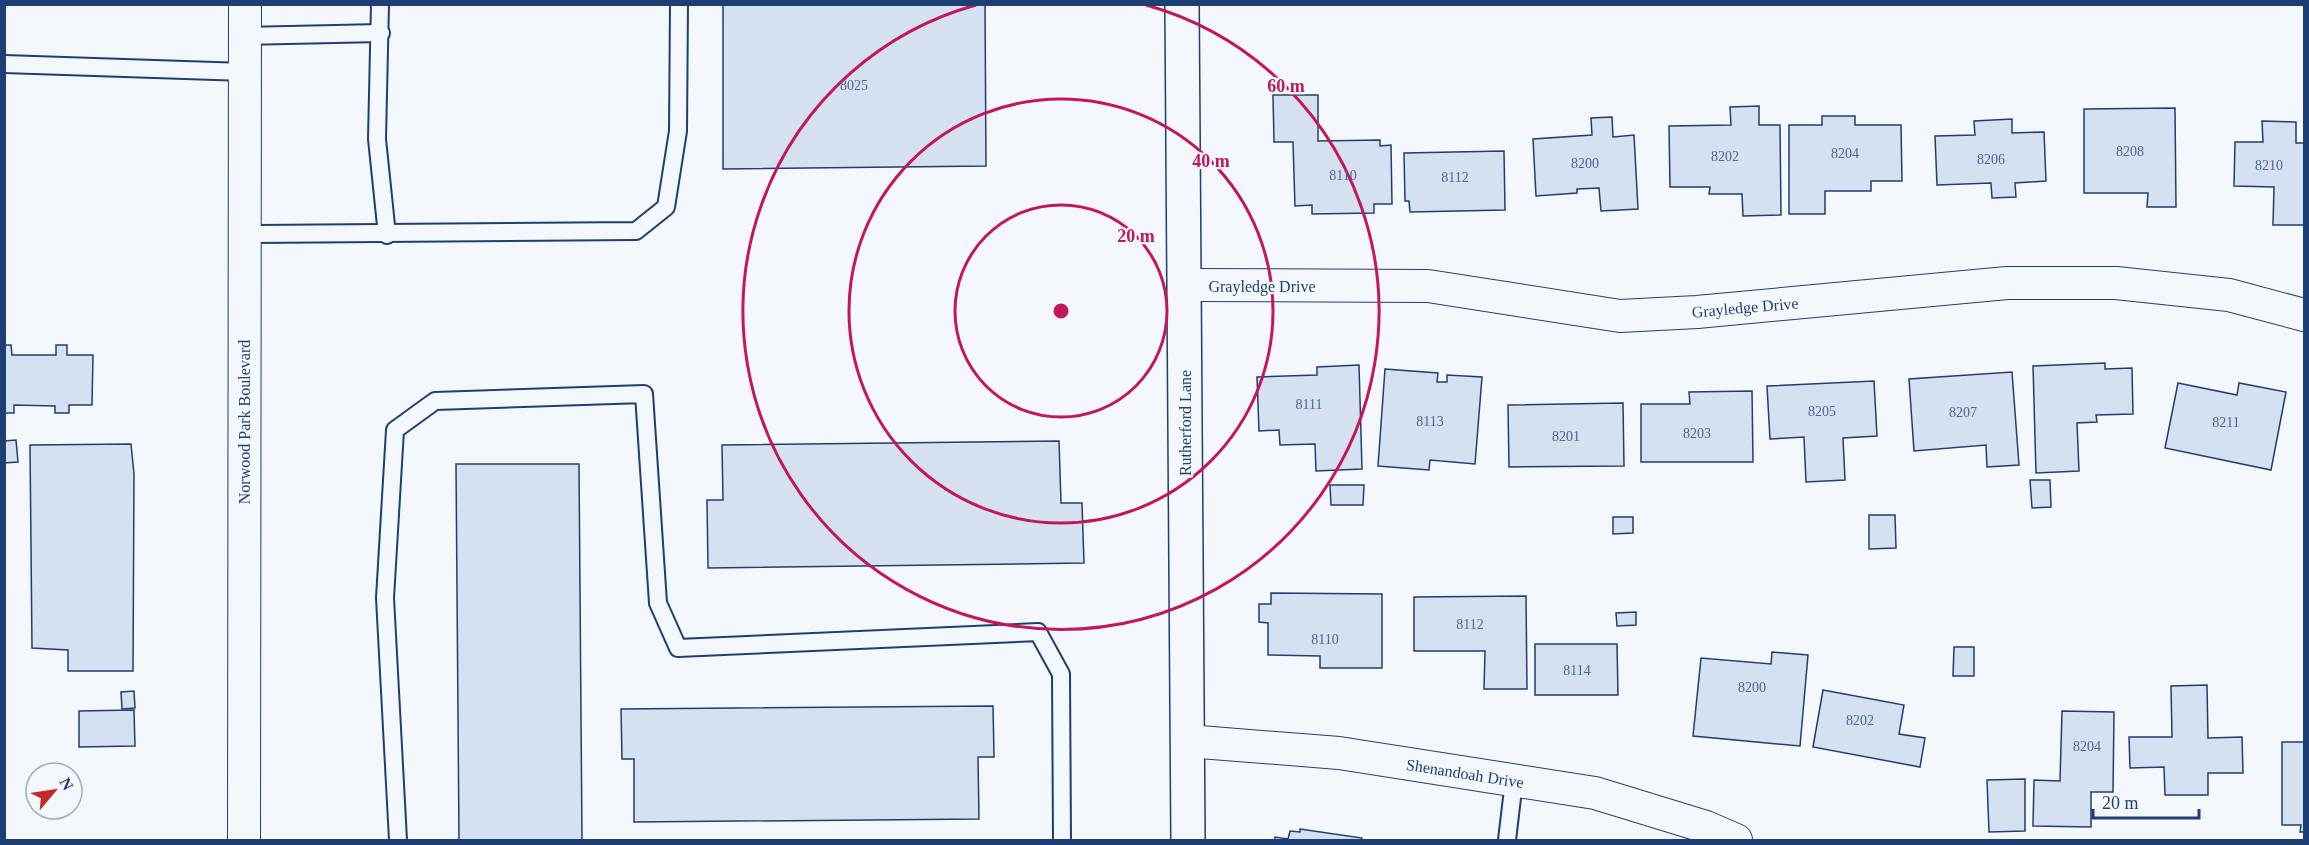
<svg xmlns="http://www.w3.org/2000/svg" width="2309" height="845" font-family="'Times New Roman',serif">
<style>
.building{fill:#d5e0f0;stroke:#1d3f73;stroke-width:1.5}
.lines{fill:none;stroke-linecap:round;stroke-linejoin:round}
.service-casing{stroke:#1d3f73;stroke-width:20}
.minor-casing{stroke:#1d3f73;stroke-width:34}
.tertiary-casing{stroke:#1d3f73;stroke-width:36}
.service{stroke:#f4f7fb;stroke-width:16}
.minor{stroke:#f4f7fb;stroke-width:32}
.tertiary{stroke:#f4f7fb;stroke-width:33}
.ring{fill:none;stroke:#c2185b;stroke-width:3}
.labels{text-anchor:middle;stroke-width:4.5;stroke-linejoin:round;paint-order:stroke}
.number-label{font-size:14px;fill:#4b6792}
.street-label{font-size:16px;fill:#1d3f73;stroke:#f4f7fb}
.centre{fill:#c2185b;stroke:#f4f7fb;stroke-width:3}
.ring-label{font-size:18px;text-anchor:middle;font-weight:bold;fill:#c2185b;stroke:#f4f7fb;stroke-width:4.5;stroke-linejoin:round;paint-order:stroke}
</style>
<rect width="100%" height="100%" fill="#f4f7fb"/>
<!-- building -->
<g class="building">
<polygon points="723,4 985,4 986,166 723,169"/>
<polygon points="1273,95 1318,95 1318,141 1380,140 1380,146 1391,145 1392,204 1374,204 1374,213 1312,214 1312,205 1295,206 1293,142 1274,142"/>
<polygon points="1759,106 1759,125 1780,125 1781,215 1743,216 1742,194 1709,194 1710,187 1670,187 1669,126 1731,125 1730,107"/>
<polygon points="2175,108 2176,207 2147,207 2148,193 2084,193 2084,109"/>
<polygon points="1822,116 1855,116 1855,125 1901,125 1902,181 1871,181 1871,191 1825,191 1825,214 1789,214 1789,125 1822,125"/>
<polygon points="1612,117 1613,137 1634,135 1638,209 1601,211 1599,188 1577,189 1577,193 1536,196 1533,139 1592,135 1591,118"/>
<polygon points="2012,119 2012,133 2044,132 2046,181 2015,183 2016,197 1992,198 1991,183 1937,185 1935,136 1975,135 1974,121"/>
<polygon points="2262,121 2296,122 2296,143 2304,143 2304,225 2273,225 2274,187 2234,186 2235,142 2263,142"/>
<polygon points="1504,151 1505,210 1410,212 1409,201 1405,201 1404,153"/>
<polygon points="4,345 11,345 12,355 56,355 56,345 67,345 67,355 93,355 92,405 69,405 69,413 55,413 55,406 14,405 14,413 4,413"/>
<polygon points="2105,363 2105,369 2132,368 2133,414 2096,415 2097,422 2077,423 2079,471 2036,473 2033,366"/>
<polygon points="1359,365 1362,469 1316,471 1315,444 1280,445 1279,430 1259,431 1257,377 1317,375 1317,367"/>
<polygon points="1385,369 1438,373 1437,382 1447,382 1447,375 1482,377 1475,464 1430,460 1429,470 1378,466"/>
<polygon points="2012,372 2019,465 1987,467 1986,445 1914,451 1909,379"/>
<polygon points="1874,381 1877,436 1843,438 1845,480 1806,482 1804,437 1770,439 1767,386"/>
<polygon points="2178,383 2237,395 2239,383 2286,392 2271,470 2165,448"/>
<polygon points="1752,391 1753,462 1641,462 1641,404 1690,404 1689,392"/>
<polygon points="1623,403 1624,466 1509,467 1508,405"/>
<polygon points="16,440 18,462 4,463 4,441"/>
<polygon points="1059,441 1061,503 1082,503 1084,563 708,568 707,500 723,500 722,445"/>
<polygon points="131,444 134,474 133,671 68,671 68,650 32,648 30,445"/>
<polygon points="456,464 579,464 582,840 459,840"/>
<polygon points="2030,480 2050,480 2051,507 2032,508"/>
<polygon points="1330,485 1364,485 1363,505 1331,505"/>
<polygon points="1869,515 1895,515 1896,548 1869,549"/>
<polygon points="1613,517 1633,517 1633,533 1613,534"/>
<polygon points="1271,593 1382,594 1382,668 1320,668 1320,656 1268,655 1268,623 1259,622 1259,604 1271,604"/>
<polygon points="1526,596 1527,689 1484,689 1485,651 1414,651 1414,597"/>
<polygon points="1636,612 1636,625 1617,626 1616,613"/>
<polygon points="1535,644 1617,644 1618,695 1535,695"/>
<polygon points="1954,647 1974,647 1974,676 1953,676"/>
<polygon points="1772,652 1808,655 1800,746 1693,736 1701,658 1771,664"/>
<polygon points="2207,685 2208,738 2242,737 2243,773 2208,773 2208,795 2165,795 2164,767 2130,768 2129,737 2172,737 2171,686"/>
<polygon points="1823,690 1904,705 1899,734 1925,738 1920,767 1813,747"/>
<polygon points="134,691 135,708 122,709 121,692"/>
<polygon points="993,706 994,757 978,757 979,819 634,822 634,759 622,759 621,709"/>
<polygon points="134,710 135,746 79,747 79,711"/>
<polygon points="2062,711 2114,712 2113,792 2091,792 2091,827 2033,826 2034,780 2060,781"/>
<polygon points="2282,742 2304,742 2304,832 2300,832 2301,825 2282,825"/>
<polygon points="2025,779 2025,831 1989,832 1987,780"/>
<polygon points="1300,829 1362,838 1361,840 1275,840 1275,837 1288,839 1290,831 1300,832"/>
</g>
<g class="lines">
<defs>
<g id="service">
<polyline points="380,4 377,139 387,235"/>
<polyline points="245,36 381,33"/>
<polyline points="4,64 245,72"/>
<polyline points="245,234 636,231 666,207 678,131 679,4"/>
<polyline points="398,840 385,598 395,430 435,401 644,394 658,603 678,648 1038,632 1061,674 1062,840"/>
<polyline points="1507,840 1514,781"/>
</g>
<g id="minor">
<polyline points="1184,285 1428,286 1620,316 1697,312 2007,283 2116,283 2229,295 2304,315"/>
<polyline points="1187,741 1339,753 1595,793 1706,827 1736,840"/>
<polyline points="244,840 245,4"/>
</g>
<polyline id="tertiary" points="1182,4 1188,840"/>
</defs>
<!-- service casing -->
<use href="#service" class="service-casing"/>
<!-- minor casing -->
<use href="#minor" class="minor-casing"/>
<!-- tertiary casing -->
<use href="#tertiary" class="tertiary-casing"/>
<!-- service -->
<use href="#service" class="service"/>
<!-- minor -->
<use href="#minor" class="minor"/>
<!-- tertiary -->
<use href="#tertiary" class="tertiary"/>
</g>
<!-- distance rings -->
<g class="ring">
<circle cx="1061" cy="311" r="106"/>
<circle cx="1061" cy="311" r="212"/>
<path d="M1146 5A318 318 0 1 1 976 5"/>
</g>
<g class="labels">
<!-- number labels -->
<g class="number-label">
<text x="854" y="90">8025</text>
<text x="2130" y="156">8208</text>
<text x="1845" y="158">8204</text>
<text x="1725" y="161">8202</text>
<text x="1991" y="164">8206</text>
<text x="1585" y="168">8200</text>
<text x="2269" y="170">8210</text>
<text x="1343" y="180">8110</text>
<text x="1455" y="182">8112</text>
<text x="1309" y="409">8111</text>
<text x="1822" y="416">8205</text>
<text x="1963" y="417">8207</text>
<text x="1430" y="426">8113</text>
<text x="2226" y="427">8211</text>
<text x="1697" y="438">8203</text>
<text x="1566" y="441">8201</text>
<text x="1470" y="629">8112</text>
<text x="1325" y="644">8110</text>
<text x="1577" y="675">8114</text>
<text x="1752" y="692">8200</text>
<text x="1860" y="725">8202</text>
<text x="2087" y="751">8204</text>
</g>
<!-- street labels -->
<g class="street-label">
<text x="1262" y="292">Grayledge Drive</text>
<text transform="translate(1745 307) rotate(-5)" y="6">Grayledge Drive</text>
<text transform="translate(244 422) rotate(-90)" y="6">Norwood Park Boulevard</text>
<text transform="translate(1185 423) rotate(-90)" y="6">Rutherford Lane</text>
<text transform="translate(1465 773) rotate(9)" y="6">Shenandoah Drive</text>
</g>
</g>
<circle cx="1061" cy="311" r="9" class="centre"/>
<g class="ring-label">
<text x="1286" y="92">60 m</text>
<text x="1211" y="167">40 m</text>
<text x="1136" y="242">20 m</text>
</g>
<!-- border -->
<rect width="2309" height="845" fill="none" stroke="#1d3f73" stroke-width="12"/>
<!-- north arrow -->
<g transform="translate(54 791) rotate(61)"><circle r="28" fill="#f4f7fb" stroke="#9eadc5" stroke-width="1.5"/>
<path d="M0-4.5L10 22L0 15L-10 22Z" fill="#c62828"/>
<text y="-9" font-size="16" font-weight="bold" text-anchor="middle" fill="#1d3f73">N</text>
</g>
<!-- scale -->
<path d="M2093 809v9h106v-9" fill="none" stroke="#1d3f73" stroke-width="3"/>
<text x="2102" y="809" font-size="18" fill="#1d3f73" stroke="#f4f7fb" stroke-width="4.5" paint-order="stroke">20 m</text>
</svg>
